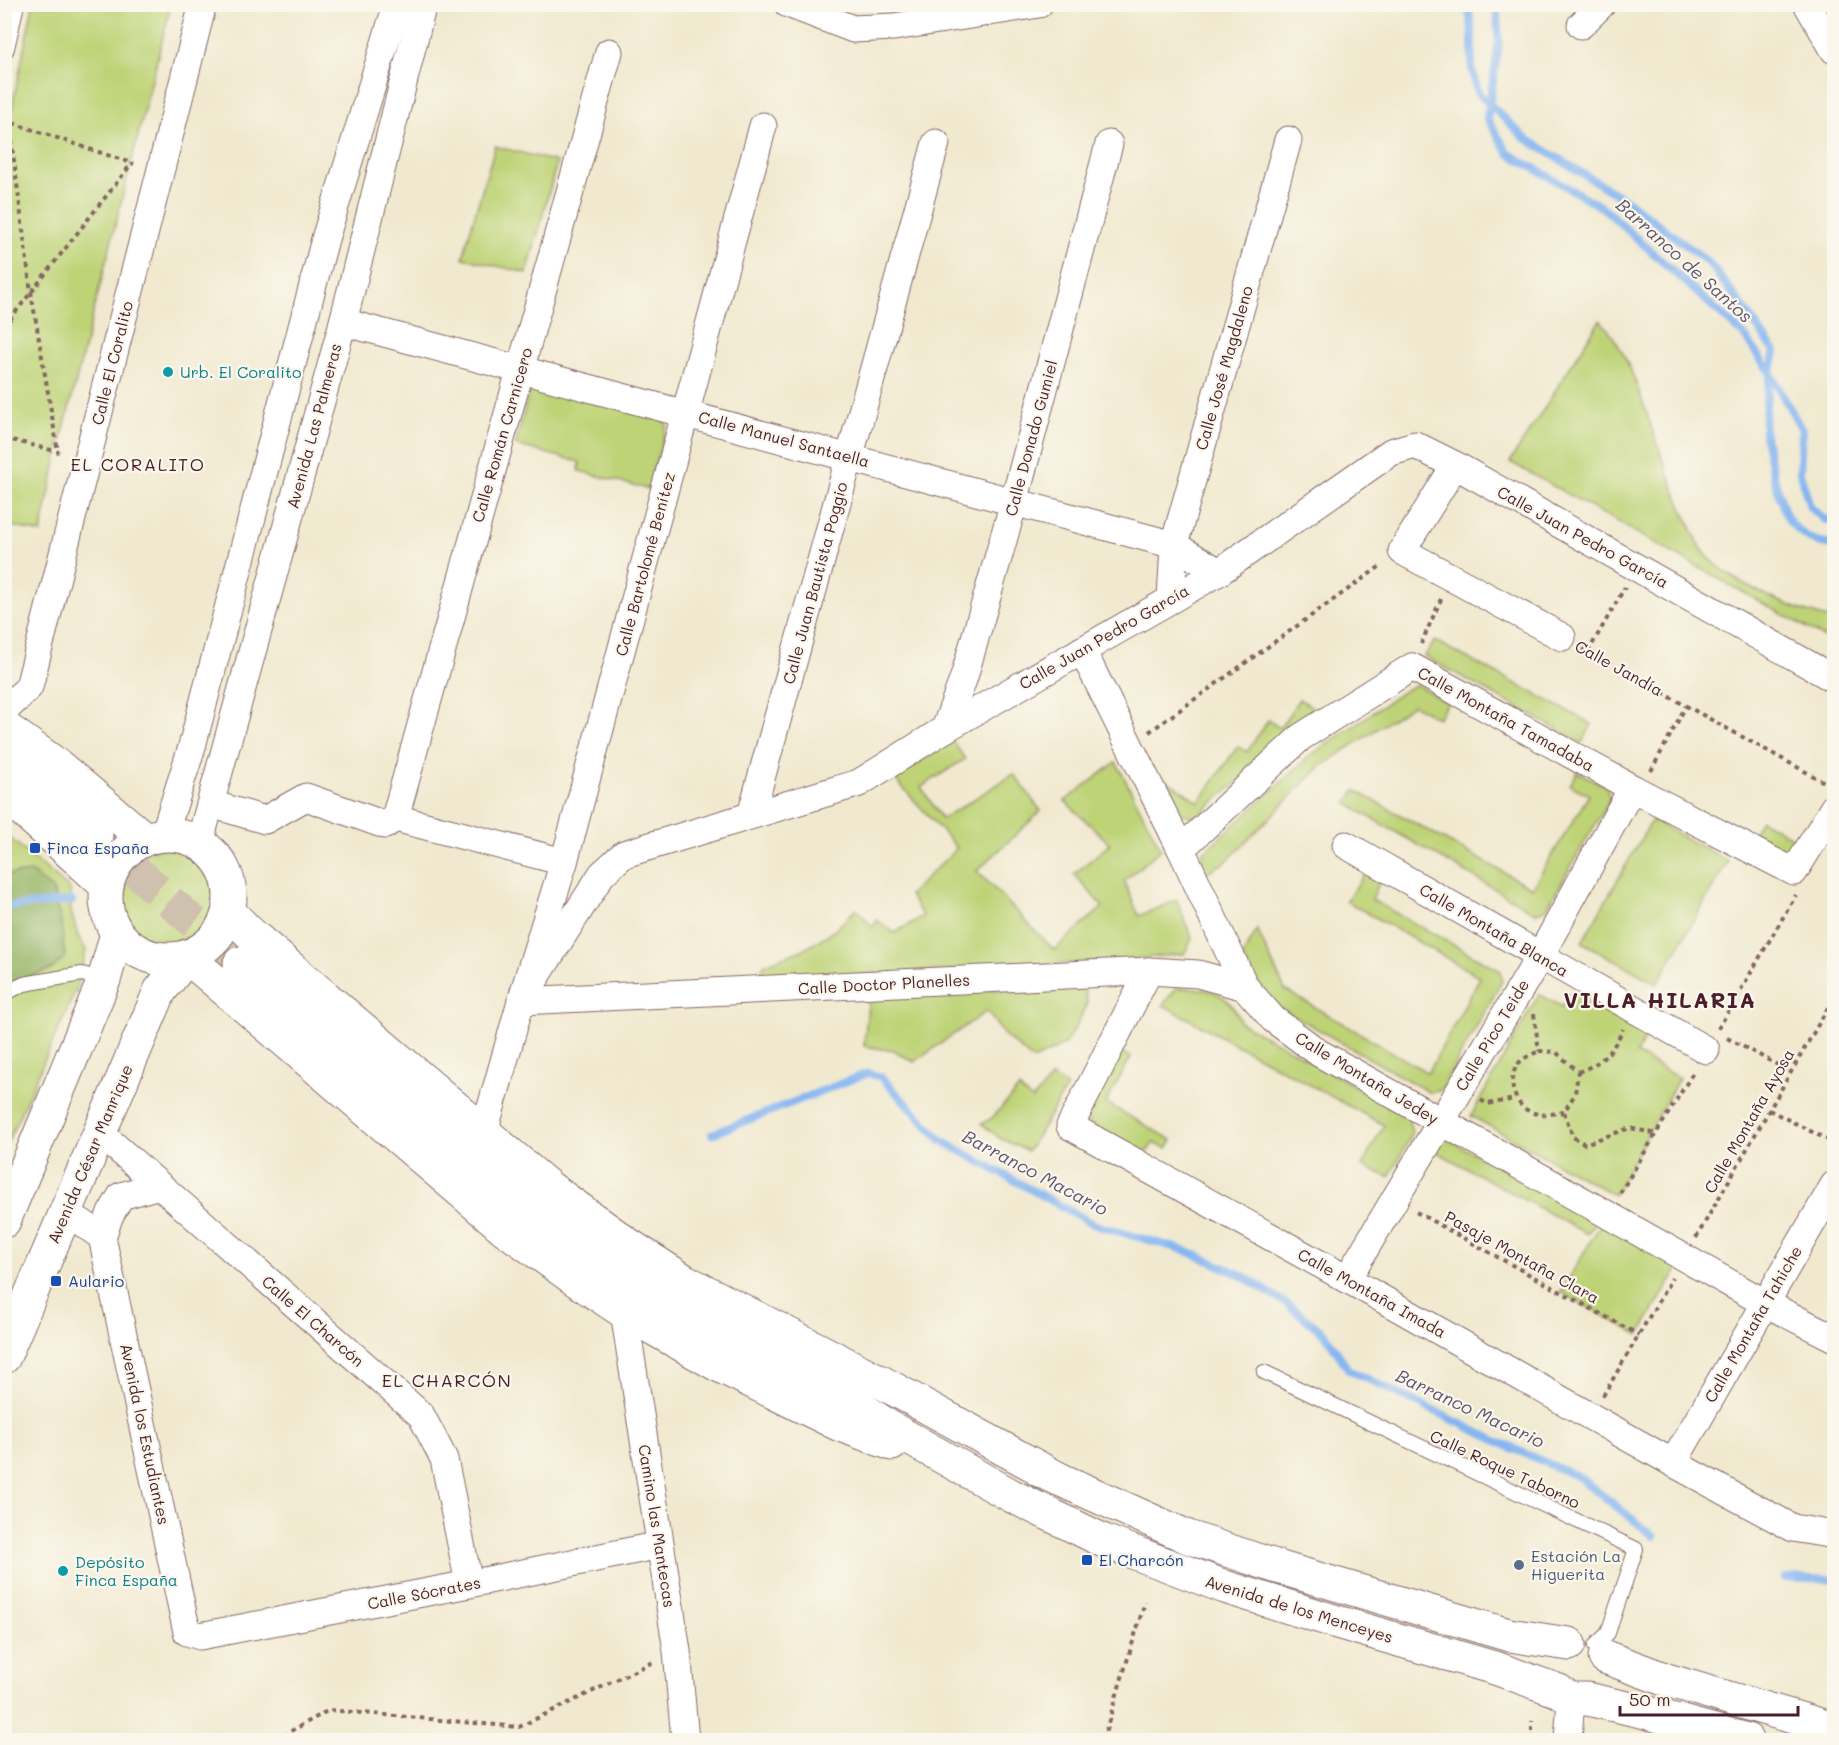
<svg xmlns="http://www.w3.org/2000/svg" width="1839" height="1745" font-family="Mali,sans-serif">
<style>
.green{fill:#bdd376;stroke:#847950;stroke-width:1.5}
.forest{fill:#96b567;stroke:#706a49;stroke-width:1.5}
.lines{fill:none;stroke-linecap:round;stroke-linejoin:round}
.stream{stroke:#86b6f1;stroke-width:8}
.secondary-tunnel{stroke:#cfc1ae;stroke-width:33;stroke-dasharray:33 16;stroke-linecap:butt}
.service-casing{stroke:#846664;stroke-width:16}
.pedestrian-casing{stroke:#846664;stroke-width:22}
.minor-casing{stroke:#846664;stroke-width:29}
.tertiary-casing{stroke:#846664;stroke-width:35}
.secondary-casing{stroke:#846664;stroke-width:35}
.path{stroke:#846664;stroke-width:4;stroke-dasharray:4.5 4.5;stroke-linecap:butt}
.service{stroke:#fff;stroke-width:14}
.pedestrian{stroke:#fff;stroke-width:20}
.minor{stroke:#fff;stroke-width:27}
.tertiary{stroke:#fff;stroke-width:33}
.secondary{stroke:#fff;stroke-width:33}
.culture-dot{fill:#0f9aa8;stroke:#fbf7ec;stroke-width:2}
.transit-dot{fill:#1a4fb4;stroke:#fbf7ec;stroke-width:2}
.service-dot{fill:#5c6f8a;stroke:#fbf7ec;stroke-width:2}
.labels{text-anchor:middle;stroke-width:4.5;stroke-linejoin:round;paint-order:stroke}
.street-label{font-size:16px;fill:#4a1f2b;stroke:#fbf7ec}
.culture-label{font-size:16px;fill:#0d838f;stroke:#fbf7ec;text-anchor:start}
.transit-label{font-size:16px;fill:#164399;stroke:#fbf7ec;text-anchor:start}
.service-label{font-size:16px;fill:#4e5e75;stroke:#fbf7ec;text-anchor:start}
.water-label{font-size:18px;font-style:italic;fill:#5f5470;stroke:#fbf7ec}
.neighbourhood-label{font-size:18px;letter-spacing:1.5px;fill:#4a1f2b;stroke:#fbf7ec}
.district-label{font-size:22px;font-weight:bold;letter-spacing:1.5px;fill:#4a1f2b;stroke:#fbf7ec}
</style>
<rect width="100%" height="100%" fill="#fbf7ec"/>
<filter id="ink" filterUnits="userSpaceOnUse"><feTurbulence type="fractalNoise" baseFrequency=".0167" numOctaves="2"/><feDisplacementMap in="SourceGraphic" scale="12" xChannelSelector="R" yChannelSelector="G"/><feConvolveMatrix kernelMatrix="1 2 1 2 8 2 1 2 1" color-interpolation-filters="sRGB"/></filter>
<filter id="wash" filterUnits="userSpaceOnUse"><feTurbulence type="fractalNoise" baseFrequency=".008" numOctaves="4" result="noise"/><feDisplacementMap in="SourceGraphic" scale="24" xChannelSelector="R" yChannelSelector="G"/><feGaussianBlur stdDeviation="1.35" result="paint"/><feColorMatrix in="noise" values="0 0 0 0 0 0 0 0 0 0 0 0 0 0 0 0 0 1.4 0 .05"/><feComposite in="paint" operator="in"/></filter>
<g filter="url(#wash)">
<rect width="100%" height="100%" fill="#f0e9cf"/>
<!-- green -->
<g class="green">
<polygon points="33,5 171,5 58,452 41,533 4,524 5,141"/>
<path d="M495,146l62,16 -30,111 -64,-15c9,-38 22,-74 32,-112z"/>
<path d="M1600,320c23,25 34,57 45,89 13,38 26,75 43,112 6,13 13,30 23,39 32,29 82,49 123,60v23l-324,-181z"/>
<polygon points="531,385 664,421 667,425 648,489 579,471 580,462 515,445"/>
<polygon points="1435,641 1592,724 1582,743 1424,656"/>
<polygon points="1417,685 1448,703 1438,718 1413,705 1319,768 1226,862 1203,874 1198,864 1204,852 1311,755 1407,689"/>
<path d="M1299,699l22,13 -125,105c-25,-2 -28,-22 -38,-42l41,27 39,-56 9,6 21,-32 12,8z"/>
<polygon points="952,740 965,759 921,787 942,819 1014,774 1041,811 977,871 1054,950 1103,907 1074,874 1110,844 1065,801 1116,762 1161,849 1124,881 1139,916 1177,900 1192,939 1184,954 1111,961 755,981 765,964 807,948 835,930 856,909 873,927 877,920 895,933 923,916 909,895 957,848 895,779"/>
<polygon points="1577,772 1606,786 1610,799 1547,908 1536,913 1347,804 1355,790 1532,888 1589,795 1570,785"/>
<polygon points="1652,820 1728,861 1657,984 1582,942"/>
<polygon points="1761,820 1799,841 1788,858 1751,837"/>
<polygon points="5,834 70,889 71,911 78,936 86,950 76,990 5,1148"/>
<circle cx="168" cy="897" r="49"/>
<polygon points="1365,874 1380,880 1372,900 1501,971 1502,981 1441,1090 1430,1093 1282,1009 1264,992 1242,957 1257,930 1285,990 1428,1073 1480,977 1346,901"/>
<polygon points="1084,987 1087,1003 1078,1023 1064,1045 1033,1060 1003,1034 987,1011 914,1062 895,1051 864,1046 869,994"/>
<path d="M1176,988c31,-1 53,2 65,35l52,28 115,66 4,17 -23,43 -27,-11 22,-41 -221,-120z"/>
<polygon points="1571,992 1647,1035 1636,1054 1679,1078 1614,1195 1471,1116 1539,994 1562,1007"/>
<polygon points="1119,1052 1131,1057 1106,1103 1172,1140 1167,1148 1153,1143 1145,1155 1088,1123 1086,1112"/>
<polygon points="1052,1077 1067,1087 1028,1151 1001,1139 982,1124 992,1118 1019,1088 1032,1100"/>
<polygon points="1442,1136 1597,1221 1587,1234 1435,1151"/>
<polygon points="1607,1214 1684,1258 1639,1335 1560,1292"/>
</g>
<!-- forest -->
<polygon class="forest" points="31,872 53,890 61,923 65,957 52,969 5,984 5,875"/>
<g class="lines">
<!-- stream -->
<g class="stream">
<path d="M1468,4l4,26v39l6,24 47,45 104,64 79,60 33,42 34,48c-5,21 -12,62 -10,82 2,17 16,77 26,89 9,11 28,23 43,21"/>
<polyline points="1496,4 1499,43 1487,118 1508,153 1603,208 1744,335 1770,373 1802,430 1800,473 1810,507 1825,520 1834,519"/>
<polyline points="4,907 72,901"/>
<polyline points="712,1134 868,1073 881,1077 941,1140 1095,1225 1187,1251 1241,1275 1287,1304 1325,1334 1349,1370 1503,1444 1579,1477 1654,1536"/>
<polyline points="1785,1578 1834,1580"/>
</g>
</g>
</g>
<g filter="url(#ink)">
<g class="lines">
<!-- secondary-tunnel -->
<polyline class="secondary-tunnel" points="96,836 240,963"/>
<defs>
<g id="service">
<polyline points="4,994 24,984 82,974 104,980"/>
<polyline points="1264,1372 1636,1549 1608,1633 1595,1646"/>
</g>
<polyline id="pedestrian" points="4,48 14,4"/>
<g id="minor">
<polyline points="788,4 853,29 894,27 1039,4"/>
<polyline points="1807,4 1834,50"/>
<polyline points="1581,25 1602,4"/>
<polyline points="763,126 564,862 521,1001 1149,971 1198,974 1245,987"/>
<polyline points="343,322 1174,545 1219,572"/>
<polyline points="1455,465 1402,551 1562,637"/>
<polyline points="1171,599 1174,545 1288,140"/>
<polyline points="1082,650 1181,849 1245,987 1273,1019 1319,1053 1765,1303 1834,1338"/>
<polyline points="4,711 29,687 203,4"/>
<polyline points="945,729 964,677 1014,502 1109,144"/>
<polyline points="211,804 265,820 306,797 385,825 395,818 564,862"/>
<polyline points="751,815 936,143"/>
<polyline points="395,818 609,52"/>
<polyline points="164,835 191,750 325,239 397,4"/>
<polyline points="1346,845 1706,1050"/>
<polyline points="203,846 203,830 343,322 423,4"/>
<polyline points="1181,849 1301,737 1412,667 1632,788 1794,872 1834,807"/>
<polyline points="1149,971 1070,1126 1347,1279 1673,1463 1793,1528 1834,1535"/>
<polyline points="484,1132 521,1001 602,874 624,854 859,783 945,729 1219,572 1391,452 1415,445 1455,465 1834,679"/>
<polyline points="100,1133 421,1415 444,1459 469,1584"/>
<polyline points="63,1217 81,1222 102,1237"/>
<polyline points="102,1237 187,1632 200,1636 469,1584 660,1545"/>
<polyline points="102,1237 110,1215 121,1196 159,1185"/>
<polyline points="1347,1279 1540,956 1632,788"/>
<polyline points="624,1312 677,1651 685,1740"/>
<polyline points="1673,1463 1834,1185"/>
<polyline points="1568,1740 1571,1699"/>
</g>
<g id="tertiary">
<polyline points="4,1221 104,980 117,933"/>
<polyline points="4,1357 160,991 187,957"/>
</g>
<g id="secondary">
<polyline points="4,727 57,765 145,839"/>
<polyline points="4,765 96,836"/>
<polyline points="4,793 107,886"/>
<circle cx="168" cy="897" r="62"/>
<polyline points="229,912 251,934 550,1188 626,1243 685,1281 881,1382 1059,1479"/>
<polyline points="187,957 505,1229 576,1280 624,1312 716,1364 838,1424 892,1444"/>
<polyline points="240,963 484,1173 547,1223 595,1258 681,1311 833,1389 889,1427 1012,1496 1104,1541 1225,1587 1337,1622 1498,1669 1559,1691 1571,1699 1587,1699 1645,1712 1747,1740"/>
<polyline points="1039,1470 1188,1537 1281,1568 1509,1635 1569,1644"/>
<polyline points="1605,1657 1667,1680 1834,1729"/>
</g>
</defs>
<!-- service casing -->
<use href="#service" class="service-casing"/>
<!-- pedestrian casing -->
<use href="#pedestrian" class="pedestrian-casing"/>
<!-- minor casing -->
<use href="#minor" class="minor-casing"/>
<!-- tertiary casing -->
<use href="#tertiary" class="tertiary-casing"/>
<!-- secondary casing -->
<use href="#secondary" class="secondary-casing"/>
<!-- path -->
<g class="path">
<polyline points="4,120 134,164"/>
<polyline points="9,122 31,292 58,452"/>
<polyline points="4,327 132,163"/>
<polyline points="4,438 59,452"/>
<polyline points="1421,644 1441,599"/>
<polyline points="1583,649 1826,783"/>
<polyline points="1588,652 1625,587"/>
<polyline points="1149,732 1382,565"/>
<polyline points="1651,771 1686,706"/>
<polyline points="1534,1014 1539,1051"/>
<polyline points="1718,1029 1796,895"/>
<polyline points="1727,1038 1791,1072"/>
<path d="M1539,1051l17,1 22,20 -3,22 -11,18c-12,2 -26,5 -37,-2 -16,-10 -21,-37 -5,-50 4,-3 11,-6 17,-9z"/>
<path d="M1578,1072c25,-10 33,-18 45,-43"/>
<polyline points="1481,1100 1487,1104 1515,1099"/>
<polyline points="1769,1110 1834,1143"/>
<polyline points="1564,1112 1573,1137 1585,1144 1630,1128 1657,1134"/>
<polyline points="1620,1193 1694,1071"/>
<polyline points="1416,1212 1639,1335"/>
<polyline points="1696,1238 1834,997"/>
<polyline points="1603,1396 1672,1278"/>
<polyline points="275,1740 329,1710 519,1727 653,1662"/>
<polyline points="1103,1740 1145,1602"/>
<polyline points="1532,1740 1532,1721"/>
</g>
<!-- service -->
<use href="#service" class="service"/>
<!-- pedestrian -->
<use href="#pedestrian" class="pedestrian"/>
<!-- minor -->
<use href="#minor" class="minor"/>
<!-- tertiary -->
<use href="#tertiary" class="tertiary"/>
<!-- secondary -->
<use href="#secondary" class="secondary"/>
</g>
</g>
<!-- markers -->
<g class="culture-dot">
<circle cx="168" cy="372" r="6"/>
<circle cx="63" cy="1571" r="6"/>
</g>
<g class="transit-dot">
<rect x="29" y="842" width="12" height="12" rx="3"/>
<rect x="50" y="1275" width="12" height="12" rx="3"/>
<rect x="1081" y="1554" width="12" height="12" rx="3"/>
</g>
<circle class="service-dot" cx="1519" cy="1565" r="6"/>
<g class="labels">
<!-- street labels -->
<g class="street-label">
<text transform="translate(112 363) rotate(-76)" y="6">Calle El Coralito</text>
<text transform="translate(1224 368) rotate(-74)" y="6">Calle José Magdaleno</text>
<text transform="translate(314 426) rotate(-75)" y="6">Avenida Las Palmeras</text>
<text transform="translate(502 435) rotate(-74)" y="6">Calle Román Carnicero</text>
<text transform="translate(1031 438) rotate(-75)" y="6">Calle Donado Gumiel</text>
<text transform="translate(784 439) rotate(15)" y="6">Calle Manuel Santaella</text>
<text transform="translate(1583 537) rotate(29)" y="6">Calle Juan Pedro García</text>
<text transform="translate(645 564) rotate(-75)" y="6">Calle Bartolomé Benítez</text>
<text transform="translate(815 583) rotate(-75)" y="6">Calle Juan Bautista Poggio</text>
<text transform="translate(1104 637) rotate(-30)" y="6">Calle Juan Pedro García</text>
<text transform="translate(1619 668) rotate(29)" y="6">Calle Jandía</text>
<text transform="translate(1506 719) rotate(29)" y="6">Calle Montaña Tamadaba</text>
<text transform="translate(1494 930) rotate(30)" y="6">Calle Montaña Blanca</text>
<text transform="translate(884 984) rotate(-3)" y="6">Calle Doctor Planelles</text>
<text transform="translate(1492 1035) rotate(-59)" y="6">Calle Pico Teide</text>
<text transform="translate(1367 1078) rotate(31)" y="6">Calle Montaña Jedey</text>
<text transform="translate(1749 1121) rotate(-60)" y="6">Calle Montaña Ayosa</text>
<text transform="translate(90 1154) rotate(-67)" y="6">Avenida César Manrique</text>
<text transform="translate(1522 1257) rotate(29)" y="6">Pasaje Montaña Clara</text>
<text transform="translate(1372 1293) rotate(29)" y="6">Calle Montaña Imada</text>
<text transform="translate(313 1321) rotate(41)" y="6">Calle El Charcón</text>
<text transform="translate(1753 1324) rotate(-60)" y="6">Calle Montaña Tahiche</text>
<text transform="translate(145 1434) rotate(78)" y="6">Avenida los Estudiantes</text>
<text transform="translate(1505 1469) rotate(25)" y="6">Calle Roque Taborno</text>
<text transform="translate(657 1526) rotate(81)" y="6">Camino las Mantecas</text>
<text transform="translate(424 1593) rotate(-11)" y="6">Calle Sócrates</text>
<text transform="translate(1299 1609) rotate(17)" y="6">Avenida de los Menceyes</text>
</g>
<!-- culture labels -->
<g class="culture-label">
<text x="180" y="378">Urb. El Coralito</text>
<text x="75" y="1568">Depósito<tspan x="75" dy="18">Finca España</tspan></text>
</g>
<!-- transit labels -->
<g class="transit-label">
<text x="47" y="854">Finca España</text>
<text x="68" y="1287">Aulario</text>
<text x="1099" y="1566">El Charcón</text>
</g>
<!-- service labels -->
<g class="service-label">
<text x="1531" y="1562">Estación La<tspan x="1531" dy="18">Higuerita</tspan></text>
</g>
<!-- water labels -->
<g class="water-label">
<text transform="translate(1684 261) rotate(42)" y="6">Barranco de Santos</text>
<text transform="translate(1035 1173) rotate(28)" y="6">Barranco Macario</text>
<text transform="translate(1470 1409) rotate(25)" y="6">Barranco Macario</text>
</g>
<!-- neighbourhood labels -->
<g class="neighbourhood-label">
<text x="138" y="471">EL CORALITO</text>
<text x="447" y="1387">EL CHARCÓN</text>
</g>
<!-- district labels -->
<g class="district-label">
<text x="1660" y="1008">VILLA HILARIA</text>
</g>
</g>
<!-- margin -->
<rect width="1839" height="1745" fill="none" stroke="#fbf7ec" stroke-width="24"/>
<!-- scale -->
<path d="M1620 1706v9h178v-9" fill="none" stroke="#4a1f2b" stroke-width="3"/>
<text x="1629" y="1706" font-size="18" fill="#4a1f2b" stroke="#fbf7ec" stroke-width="4.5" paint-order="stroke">50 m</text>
</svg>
